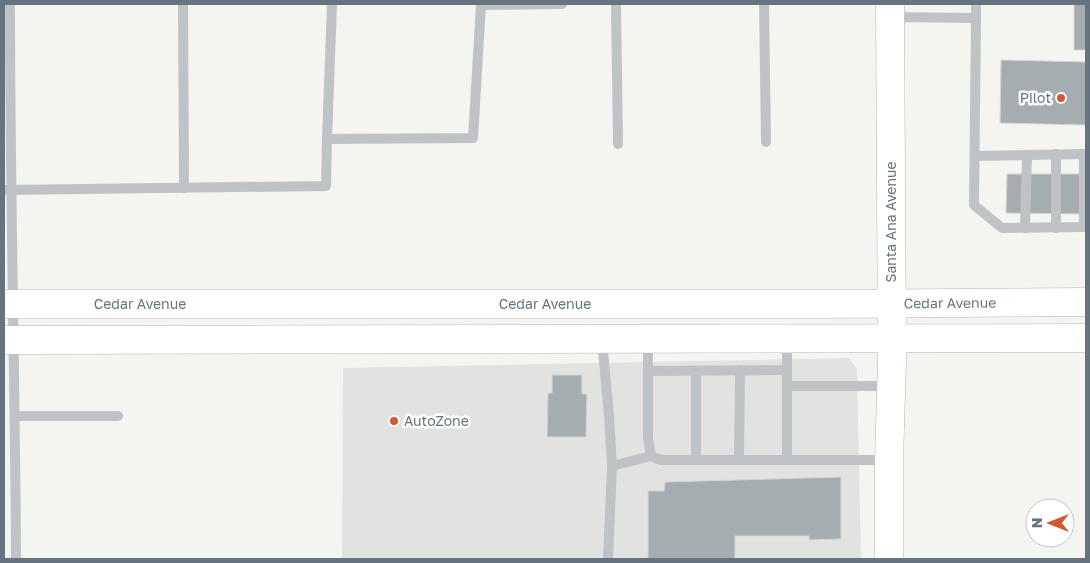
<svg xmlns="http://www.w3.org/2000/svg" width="1090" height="563" font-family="'Golos Text',sans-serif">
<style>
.built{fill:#e2e3e1}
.building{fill:#a6adb1;stroke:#d5d5d4}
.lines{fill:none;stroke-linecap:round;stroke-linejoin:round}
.secondary-casing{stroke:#b2b7ba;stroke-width:29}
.lane{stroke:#c0c3c6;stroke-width:10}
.secondary{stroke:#fff;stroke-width:28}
.poi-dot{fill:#d05835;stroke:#fff;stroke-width:2}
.labels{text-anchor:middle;stroke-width:5;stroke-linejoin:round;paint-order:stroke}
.poi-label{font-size:14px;fill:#66747f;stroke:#fff;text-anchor:end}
.street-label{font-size:14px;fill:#66747f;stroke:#fff}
</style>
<rect width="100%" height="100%" fill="#f4f4f1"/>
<!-- built -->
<polygon class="built" points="849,358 857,369 861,559 342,559 343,368"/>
<!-- building -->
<g class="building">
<rect x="1074" y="4" width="12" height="46"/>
<polygon points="1001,60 1086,62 1086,125 1000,123"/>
<polygon points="1007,174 1086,174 1086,214 1006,213"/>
<polygon points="552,375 582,375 582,394 587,394 586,437 547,437 548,393 552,393"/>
<polygon points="841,477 841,539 809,540 809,536 735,536 735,559 648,559 648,491 664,491 665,482"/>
</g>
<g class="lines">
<defs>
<g id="secondary">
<path id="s1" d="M4,304h818l264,-2"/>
<polyline points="4,340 1086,338"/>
<polyline points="889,559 889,460 892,361 890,4"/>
</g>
</defs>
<!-- secondary casing -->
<use href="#secondary" class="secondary-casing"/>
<!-- lane -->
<g class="lane">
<path d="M10,4c0,185 5,370 6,555"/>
<polyline points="183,4 184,188"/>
<polyline points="616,4 618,144"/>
<polyline points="764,4 766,142"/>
<polyline points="890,17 976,18 974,205 1002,228 1086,227"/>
<polyline points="976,18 976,4"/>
<polyline points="327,139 332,4"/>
<polyline points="975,156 1086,154"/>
<polyline points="4,190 326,186 327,139 473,138 481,5 562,4"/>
<polyline points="1084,227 1084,154"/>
<polyline points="1025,228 1027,155"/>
<polyline points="1056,228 1056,154"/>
<polyline points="602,340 609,416 612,466 608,559"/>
<polyline points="648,340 648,438 651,456"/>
<polyline points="648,371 787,370"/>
<polyline points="696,371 696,459"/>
<polyline points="787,386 891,386"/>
<polyline points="15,416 118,416"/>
<polyline points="739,459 740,370"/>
<polyline points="787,459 787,340"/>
<polyline points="612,466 651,456 661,460 888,460"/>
</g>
<!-- secondary -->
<use href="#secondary" class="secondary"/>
</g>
<!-- markers -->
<g class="poi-dot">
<circle cx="1061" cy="98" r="5"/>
<circle cx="394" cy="421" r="5"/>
</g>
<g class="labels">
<!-- poi labels -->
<g class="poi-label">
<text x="1051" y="103">Pilot</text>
<text x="404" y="426" text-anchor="start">AutoZone</text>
</g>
<!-- street labels -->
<g class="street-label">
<text transform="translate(891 222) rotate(-90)" y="5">Santa Ana Avenue</text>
<text dy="5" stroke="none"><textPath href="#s1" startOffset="136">Cedar Avenue</textPath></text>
<text dy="5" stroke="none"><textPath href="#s1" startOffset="946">Cedar Avenue</textPath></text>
<text dy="5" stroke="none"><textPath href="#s1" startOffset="541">Cedar Avenue</textPath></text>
</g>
</g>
<!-- border -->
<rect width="1090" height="563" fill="none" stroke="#66747f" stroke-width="10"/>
<!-- north arrow -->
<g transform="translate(1050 523) rotate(270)"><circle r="24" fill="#ffffff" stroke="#c2c7cc"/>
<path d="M0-4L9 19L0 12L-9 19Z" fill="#d05835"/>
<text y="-8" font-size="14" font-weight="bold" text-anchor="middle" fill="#66747f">N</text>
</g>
</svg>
